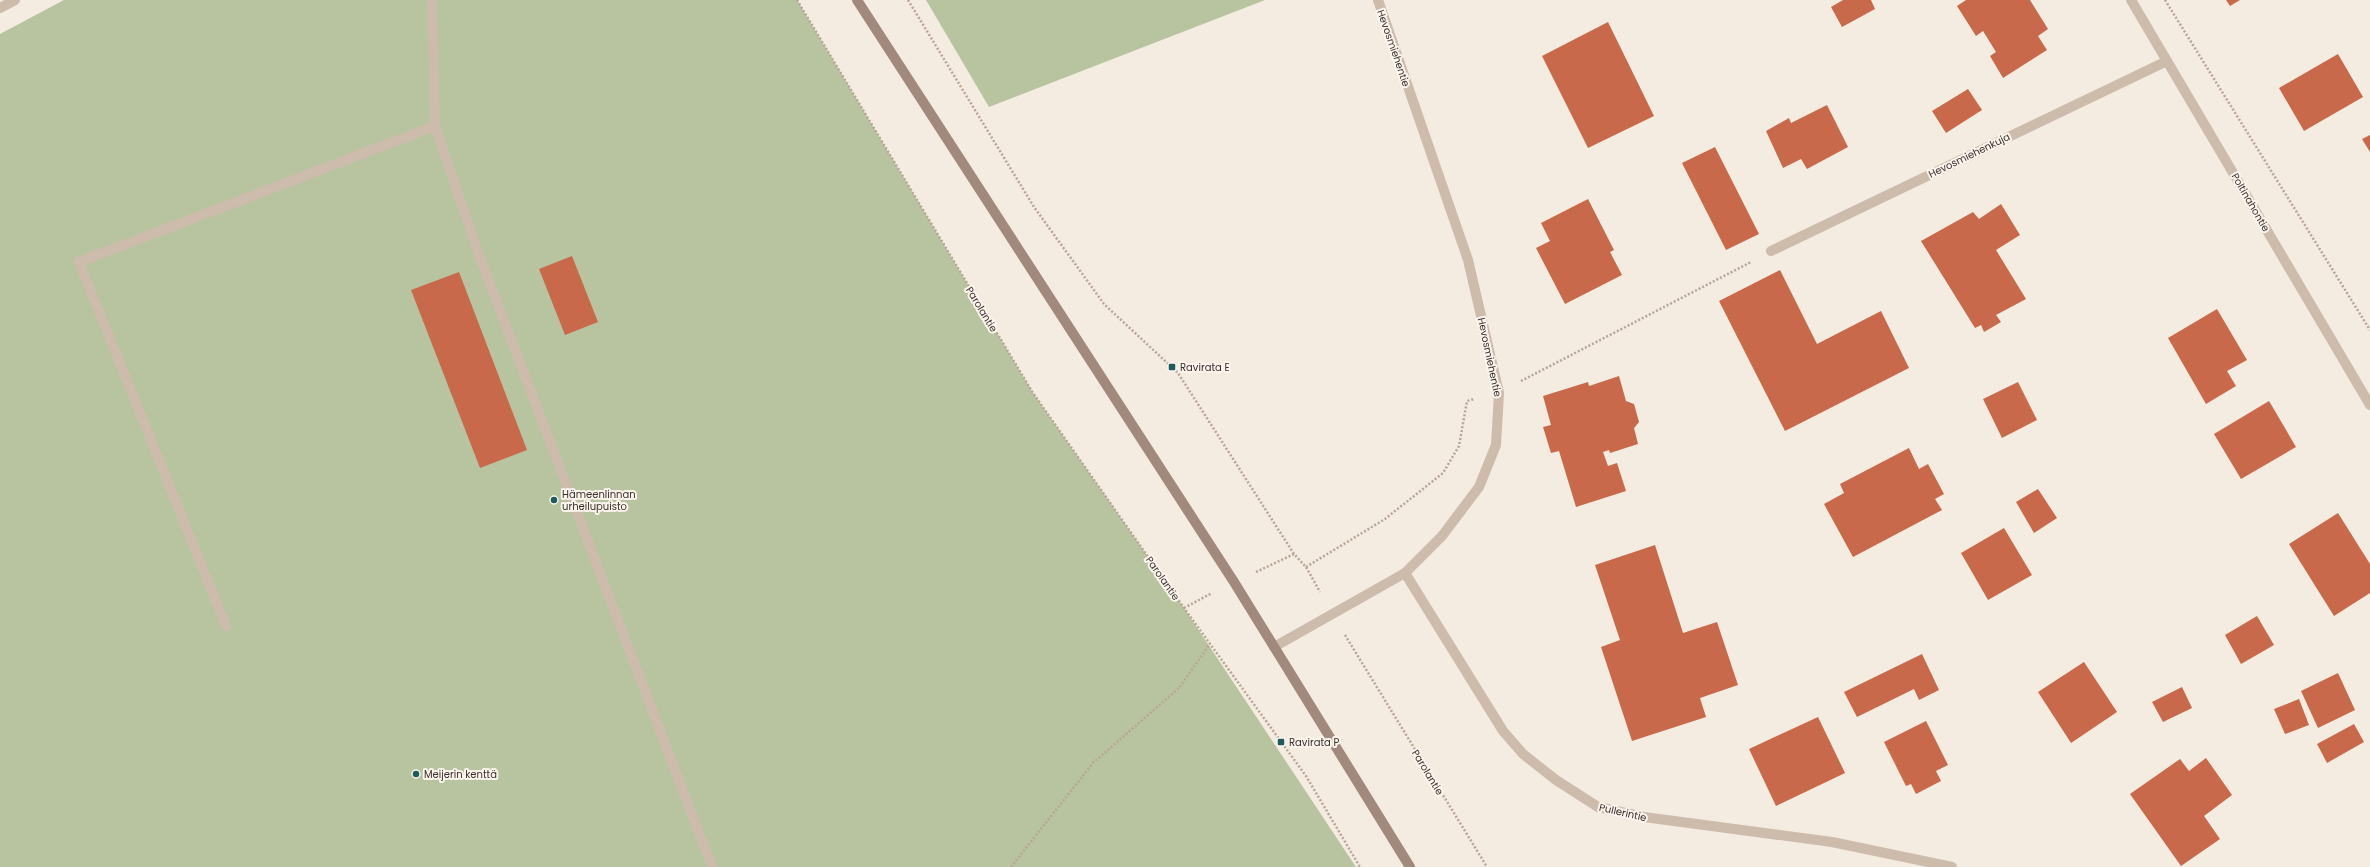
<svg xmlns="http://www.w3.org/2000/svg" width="2370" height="867" font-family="Poppins,sans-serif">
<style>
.green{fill:#b8c4a0}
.building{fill:#c8694b}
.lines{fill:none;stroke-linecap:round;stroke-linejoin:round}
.path{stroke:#b9a596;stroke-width:2.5;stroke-dasharray:2 2;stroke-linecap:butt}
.service{stroke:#cdbbac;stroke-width:10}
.minor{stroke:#cdbbac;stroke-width:10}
.tertiary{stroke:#cdbbac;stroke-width:10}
.secondary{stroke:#a18a7d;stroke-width:10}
.poi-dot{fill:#1f5a5e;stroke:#fbf5ee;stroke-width:1.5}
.labels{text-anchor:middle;stroke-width:4;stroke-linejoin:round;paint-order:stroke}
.street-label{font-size:10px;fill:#3b302b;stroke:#fbf5ee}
.poi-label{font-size:10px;fill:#3b302b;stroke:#fbf5ee;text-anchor:start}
</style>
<rect width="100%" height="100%" fill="#f4ebe1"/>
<!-- green -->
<g class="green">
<polygon points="64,0 797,0 1033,393 1184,608 1356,867 0,867 0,34"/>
<polygon points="926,0 1265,0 989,107"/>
</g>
<!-- building -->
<g class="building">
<polygon points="1843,0 1871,0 1875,9 1842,27 1831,7"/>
<polygon points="1966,0 2030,0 2048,29 2038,36 2047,50 2003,78 1990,56 1996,52 1983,31 1976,36 1957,6"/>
<polygon points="2226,0 2240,0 2230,6"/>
<polygon points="1608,22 1654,116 1588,148 1542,56"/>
<polygon points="2338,54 2363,97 2304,131 2279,88"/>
<polygon points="1968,89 1982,110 1946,133 1932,111"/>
<polygon points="1827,105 1848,147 1807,169 1801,159 1783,168 1766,131 1789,118 1791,123"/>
<polygon points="2370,135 2370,152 2362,139"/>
<polygon points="1715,147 1759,234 1726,250 1682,163"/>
<polygon points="1588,199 1614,250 1610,252 1622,275 1565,304 1536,248 1550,241 1541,223"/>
<polygon points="2001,204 2020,235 1996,250 2026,299 1996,315 2001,322 1984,332 1981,325 1975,328 1921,241 1973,212 1979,219"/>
<polygon points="572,256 598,322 565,335 539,269"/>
<polygon points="1780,270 1817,344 1881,311 1909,368 1785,431 1719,301"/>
<polygon points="459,272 527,450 480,468 411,290"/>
<polygon points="2217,309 2247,360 2227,371 2236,386 2206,404 2168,338"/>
<polygon points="1619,376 1626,401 1634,404 1639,422 1634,428 1638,444 1610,453 1609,450 1603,452 1608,466 1617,463 1626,491 1576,507 1559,451 1551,453 1543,427 1551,425 1543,396 1588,382 1589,386"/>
<polygon points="2018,382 2037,420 2002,438 1983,399"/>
<polygon points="2269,401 2296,447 2241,479 2214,434"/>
<polygon points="1909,448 1919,469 1928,464 1944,494 1935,499 1942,510 1853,557 1824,504 1844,493 1840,484"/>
<polygon points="2038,489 2057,518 2034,533 2016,502"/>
<polygon points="2338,513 2370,564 2370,593 2334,616 2289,544"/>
<polygon points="2004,528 2032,575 1988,600 1961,553"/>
<polygon points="1655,545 1683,633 1717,622 1738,685 1700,698 1706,717 1632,741 1601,647 1620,640 1595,565"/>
<polygon points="2257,616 2274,645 2241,664 2225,635"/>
<polygon points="1922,654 1939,690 1919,700 1914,689 1857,717 1844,692"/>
<polygon points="2084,662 2117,712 2071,743 2038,692"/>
<polygon points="2338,673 2355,710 2318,728 2301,691"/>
<polygon points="2182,687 2192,708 2163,722 2152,702"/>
<polygon points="2299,699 2309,725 2285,734 2274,709"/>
<polygon points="1818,717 1845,773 1776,806 1749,749"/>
<polygon points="1926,721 1948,765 1936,771 1941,781 1916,794 1911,784 1906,786 1884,742"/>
<polygon points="2354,724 2364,742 2327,763 2317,744"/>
<polygon points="2206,758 2232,795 2204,816 2220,839 2181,866 2130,794 2180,759 2189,771"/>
</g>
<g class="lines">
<!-- path -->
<g class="path">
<polyline points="797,0 1033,393 1184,608 1306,776 1360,867"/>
<polyline points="908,0 1034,207 1104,304 1178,373 1294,554"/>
<polyline points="2165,0 2370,330"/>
<polyline points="1521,381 1751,262"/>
<polyline points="1306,567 1385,519 1443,473 1459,446 1467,401 1474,399"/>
<polyline points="1256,572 1294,554 1306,567 1320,592"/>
<polyline points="1184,608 1212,593"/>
<polyline points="1345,635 1487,867"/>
<polyline points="1011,867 1093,763 1179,688 1210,644"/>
</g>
<!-- service -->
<g class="service">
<polyline points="435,126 479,255 712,867"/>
<polyline points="226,626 79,262 435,126 432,0"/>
</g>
<!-- minor -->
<g class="minor">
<polyline points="0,8 15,0"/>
<polyline points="1771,251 2167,61"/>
<polyline points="1405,573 1503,731 1523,754 1556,780 1598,807 1644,817 1832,842 1952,867"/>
<polyline points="1274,647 1405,573 1442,536 1479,487 1496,445 1499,393 1468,260 1378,0"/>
</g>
<!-- tertiary -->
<polyline class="tertiary" points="2131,0 2370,405"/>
<!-- secondary -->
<polyline class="secondary" points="857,0 1234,582 1410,867"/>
</g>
<!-- markers -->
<g class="poi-dot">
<rect x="1168" y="363" width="8" height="8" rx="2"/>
<circle cx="554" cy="500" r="4"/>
<rect x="1277" y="738" width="8" height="8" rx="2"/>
<circle cx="416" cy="774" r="4"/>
</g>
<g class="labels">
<!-- street labels -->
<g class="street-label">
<text transform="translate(1394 48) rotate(71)" y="4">Hevosmiehentie</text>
<text transform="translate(1969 155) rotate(-26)" y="4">Hevosmiehenkuja</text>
<text transform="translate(2251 202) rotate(60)" y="4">Poltinahontie</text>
<text transform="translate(982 309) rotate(59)" y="4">Parolantie</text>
<text transform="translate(1490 357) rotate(78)" y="4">Hevosmiehentie</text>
<text transform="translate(1163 578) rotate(55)" y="4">Parolantie</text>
<text transform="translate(1428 772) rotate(59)" y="4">Parolantie</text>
<text transform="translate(1623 812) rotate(13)" y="4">Pullerintie</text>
</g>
<!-- poi labels -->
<g class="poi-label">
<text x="1180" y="371">Ravirata E</text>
<text x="562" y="498">Hämeenlinnan<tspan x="562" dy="12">urheilupuisto</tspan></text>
<text x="1289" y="746">Ravirata P</text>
<text x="424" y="778">Meijerin kenttä</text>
</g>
</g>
</svg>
